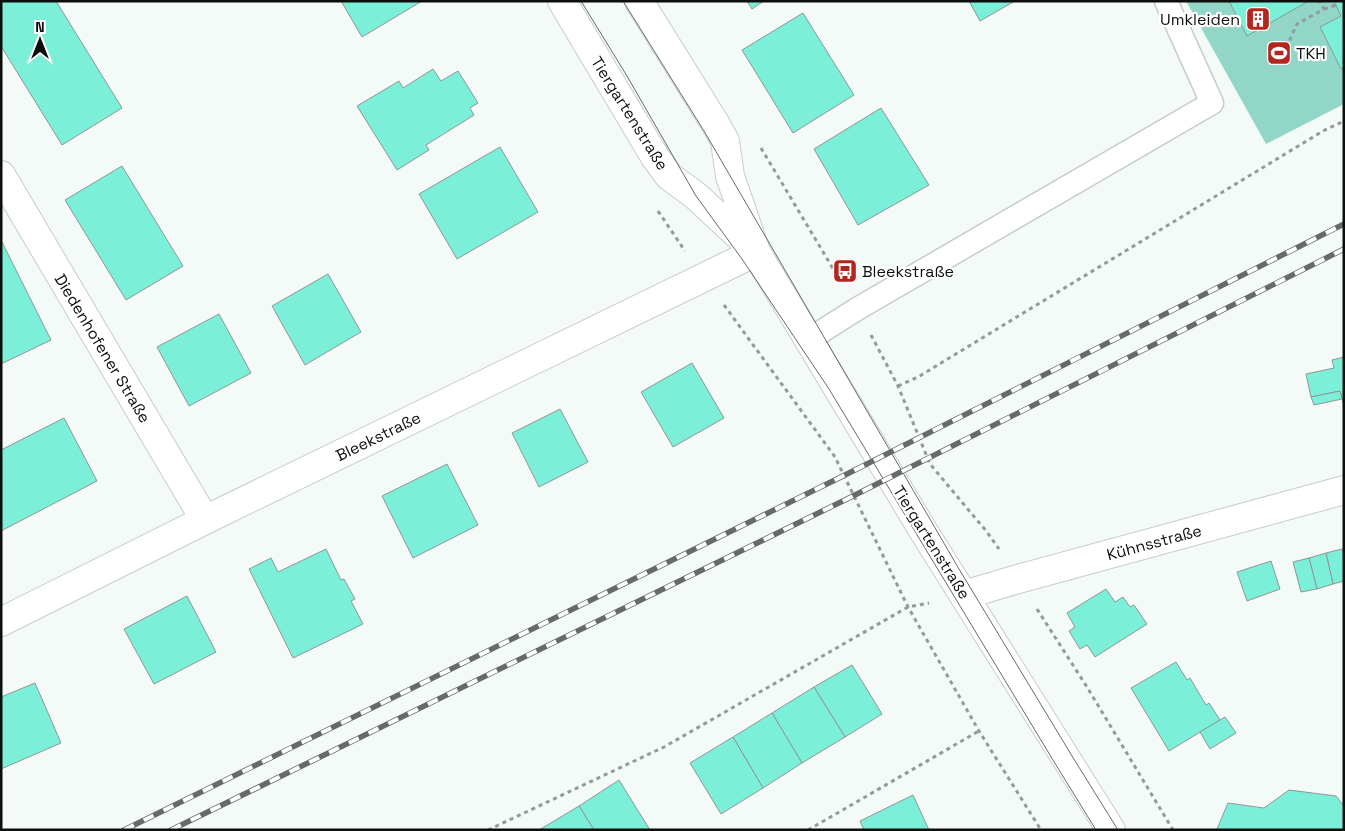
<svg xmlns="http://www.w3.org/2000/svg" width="1345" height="831" font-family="'Space Grotesk',sans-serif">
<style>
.green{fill:#91d6c7}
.building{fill:#7befd8;stroke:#909795}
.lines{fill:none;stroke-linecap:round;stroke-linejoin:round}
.service-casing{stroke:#c6cdcb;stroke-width:25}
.minor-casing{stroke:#c6cdcb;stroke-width:30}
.secondary-casing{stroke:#c6cdcb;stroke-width:30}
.path{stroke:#959a99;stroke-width:3;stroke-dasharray:4 4;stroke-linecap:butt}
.service{stroke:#fff;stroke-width:22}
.minor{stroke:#fff;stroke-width:28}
.secondary{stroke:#fff;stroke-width:28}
.tram{stroke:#666a69;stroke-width:1}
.rail-casing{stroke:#666a69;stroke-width:5.5}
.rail{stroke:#fff;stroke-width:4;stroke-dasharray:11;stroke-linecap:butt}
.labels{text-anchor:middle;stroke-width:4.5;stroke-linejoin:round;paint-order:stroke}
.poi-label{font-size:16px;fill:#0d0f0f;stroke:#fff;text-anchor:start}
.street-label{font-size:16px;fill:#0d0f0f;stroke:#fff}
</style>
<rect width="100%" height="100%" fill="#f3faf8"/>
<!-- green -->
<polygon class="green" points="1186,1 1344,1 1344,104 1266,144"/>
<!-- building -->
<g class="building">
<polygon points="1,1 56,1 122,108 62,145 1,46"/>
<polygon points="341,1 422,1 362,37"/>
<polygon points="747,1 764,1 752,9"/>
<polygon points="969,1 1015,1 980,21"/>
<polygon points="1229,1 1309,1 1247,36"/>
<polygon points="1334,1 1344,1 1344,68 1341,69 1320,27 1341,16"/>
<polygon points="803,13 854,95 793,133 742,50"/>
<polygon points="433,69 441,81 458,71 478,103 470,108 474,115 426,145 429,150 397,170 357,106 399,81 403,88"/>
<polygon points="881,108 929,185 858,225 814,149"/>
<polygon points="500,147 538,212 457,259 419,194"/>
<polygon points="122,166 183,266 126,300 65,200"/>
<polygon points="1,240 51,340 1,364"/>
<polygon points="328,274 361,332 305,365 272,306"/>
<polygon points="219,314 251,373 189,406 157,347"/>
<polygon points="1344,357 1344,406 1340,391 1311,397 1306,374 1334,368 1332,360"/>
<polygon points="692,363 724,418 673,447 641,392"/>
<polygon points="1340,391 1342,399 1314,405 1311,397"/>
<polygon points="560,409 588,462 539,487 512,433"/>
<polygon points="64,418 97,481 1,531 1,450"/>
<polygon points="447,464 478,525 413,558 382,496"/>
<polygon points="326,549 341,580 344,579 355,599 351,601 363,624 293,658 249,569 271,558 278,572"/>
<polygon points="1342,549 1344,556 1344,581 1333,584 1326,553"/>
<polygon points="1326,553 1333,584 1317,589 1309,558"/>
<polygon points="1309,558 1317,589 1301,592 1293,562"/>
<polygon points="1271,561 1280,589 1247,601 1237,572"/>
<polygon points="1106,589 1115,602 1123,597 1130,607 1134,605 1147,624 1095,657 1087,645 1080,649 1069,631 1075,627 1067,613"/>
<polygon points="187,596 216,652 154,684 124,629"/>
<polygon points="1176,662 1187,680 1190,678 1206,705 1209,703 1220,720 1169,751 1131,688"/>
<polygon points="852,665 882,714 845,737 814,687"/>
<polygon points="35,683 61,743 1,769 1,697"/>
<polygon points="814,687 845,737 802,763 772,713"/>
<polygon points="772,713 802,763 763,788 733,737"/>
<polygon points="1225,717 1236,733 1210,749 1200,732"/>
<polygon points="733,737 763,788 721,814 690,763"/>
<polygon points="619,780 650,830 594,830 579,806"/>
<polygon points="1289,790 1336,796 1344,806 1344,830 1218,830 1217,829 1228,803 1264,808"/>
<polygon points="913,795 929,830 864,830 860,821"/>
<polygon points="579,806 594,830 539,830"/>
</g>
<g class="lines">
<defs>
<polyline id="service" points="808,340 857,309 1212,103 1166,1"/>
<g id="minor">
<polyline points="1,175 205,520"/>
<polyline points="964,595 1018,579 1344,490"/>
<polyline points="1,622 205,520 756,252"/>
</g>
<g id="secondary">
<polyline points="562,1 655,157 669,176 696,196 753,249"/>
<polyline points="639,1 716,125 725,141 730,176 756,252 924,532 1111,830"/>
</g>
</defs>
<!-- service casing -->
<use href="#service" class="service-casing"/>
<!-- minor casing -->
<use href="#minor" class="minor-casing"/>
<!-- secondary casing -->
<use href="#secondary" class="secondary-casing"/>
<!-- path -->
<g class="path">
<polyline points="1324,9 1336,5"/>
<polyline points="1283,55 1297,24 1324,9 1319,1"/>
<polyline points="761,148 841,282"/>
<polyline points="658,211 685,251"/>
<polyline points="724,305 835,457 908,607 979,731 1041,830"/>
<polyline points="871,335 898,386 930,464 987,532 999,549"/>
<polyline points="898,386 918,377 1323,131 1344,121"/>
<polyline points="1037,609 1087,687 1173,830"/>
<polyline points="488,830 664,747 908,607 929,603"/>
<polyline points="808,830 979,731"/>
</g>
<!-- service -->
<use href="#service" class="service"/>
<!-- minor -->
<use href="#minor" class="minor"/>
<!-- secondary -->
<use href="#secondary" class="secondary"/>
<!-- tram -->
<g class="tram">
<polyline points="581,1 627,76 696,196 742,259 829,389 1056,765 1096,830"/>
<polyline points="623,1 704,131 959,569 1072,756 1118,830"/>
</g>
<defs>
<g id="rail">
<polyline points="124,830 839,478 1344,224"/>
<polyline points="171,830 849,498 1344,249"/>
</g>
</defs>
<!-- rail casing -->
<use href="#rail" class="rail-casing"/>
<!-- rail -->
<use href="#rail" class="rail"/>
</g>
<!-- icons -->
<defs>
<symbol id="building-square" viewBox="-11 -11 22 22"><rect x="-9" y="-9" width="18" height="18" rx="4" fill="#b4251d" stroke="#fff"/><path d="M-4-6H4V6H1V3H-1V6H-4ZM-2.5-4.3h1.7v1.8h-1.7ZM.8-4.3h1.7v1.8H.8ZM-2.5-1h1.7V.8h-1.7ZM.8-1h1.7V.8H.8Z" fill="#fff"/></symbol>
<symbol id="stadium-square" viewBox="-11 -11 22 22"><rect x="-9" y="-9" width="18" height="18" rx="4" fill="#b4251d" stroke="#fff"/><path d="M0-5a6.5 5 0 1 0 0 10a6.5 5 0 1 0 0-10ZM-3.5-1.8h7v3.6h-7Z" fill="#fff"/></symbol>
<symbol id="bus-square" viewBox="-11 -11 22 22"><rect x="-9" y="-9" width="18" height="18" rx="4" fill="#b4251d" stroke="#fff"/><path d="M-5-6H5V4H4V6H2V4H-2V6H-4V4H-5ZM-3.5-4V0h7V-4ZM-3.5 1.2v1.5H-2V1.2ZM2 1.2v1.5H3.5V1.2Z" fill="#fff"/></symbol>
</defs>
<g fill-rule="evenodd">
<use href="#building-square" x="1244" y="5" width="28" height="28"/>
<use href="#stadium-square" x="1265" y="39" width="28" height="28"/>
<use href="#bus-square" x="831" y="257" width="28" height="28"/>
</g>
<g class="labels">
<!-- poi labels -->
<g class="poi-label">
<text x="1240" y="25" text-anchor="end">Umkleiden</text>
<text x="1296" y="59">TKH</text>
<text x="862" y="277">Bleekstraße</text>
</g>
<!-- street labels -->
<g class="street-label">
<text transform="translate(630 113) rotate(58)" y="6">Tiergartenstraße</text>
<text transform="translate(103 348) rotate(59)" y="6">Diedenhofener Straße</text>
<text transform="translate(378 436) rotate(-26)" y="6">Bleekstraße</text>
<text transform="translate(932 542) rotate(58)" y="6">Tiergartenstraße</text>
<text transform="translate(1154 542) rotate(-15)" y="6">Kühnsstraße</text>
</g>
</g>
<!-- border -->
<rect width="1345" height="831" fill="none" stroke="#0d0f0f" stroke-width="5"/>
<!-- north arrow -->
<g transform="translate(40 40)" stroke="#ffffff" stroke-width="4" paint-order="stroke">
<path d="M0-4L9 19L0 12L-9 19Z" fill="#0d0f0f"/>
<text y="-8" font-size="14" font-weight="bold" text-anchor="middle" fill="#0d0f0f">N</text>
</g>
</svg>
